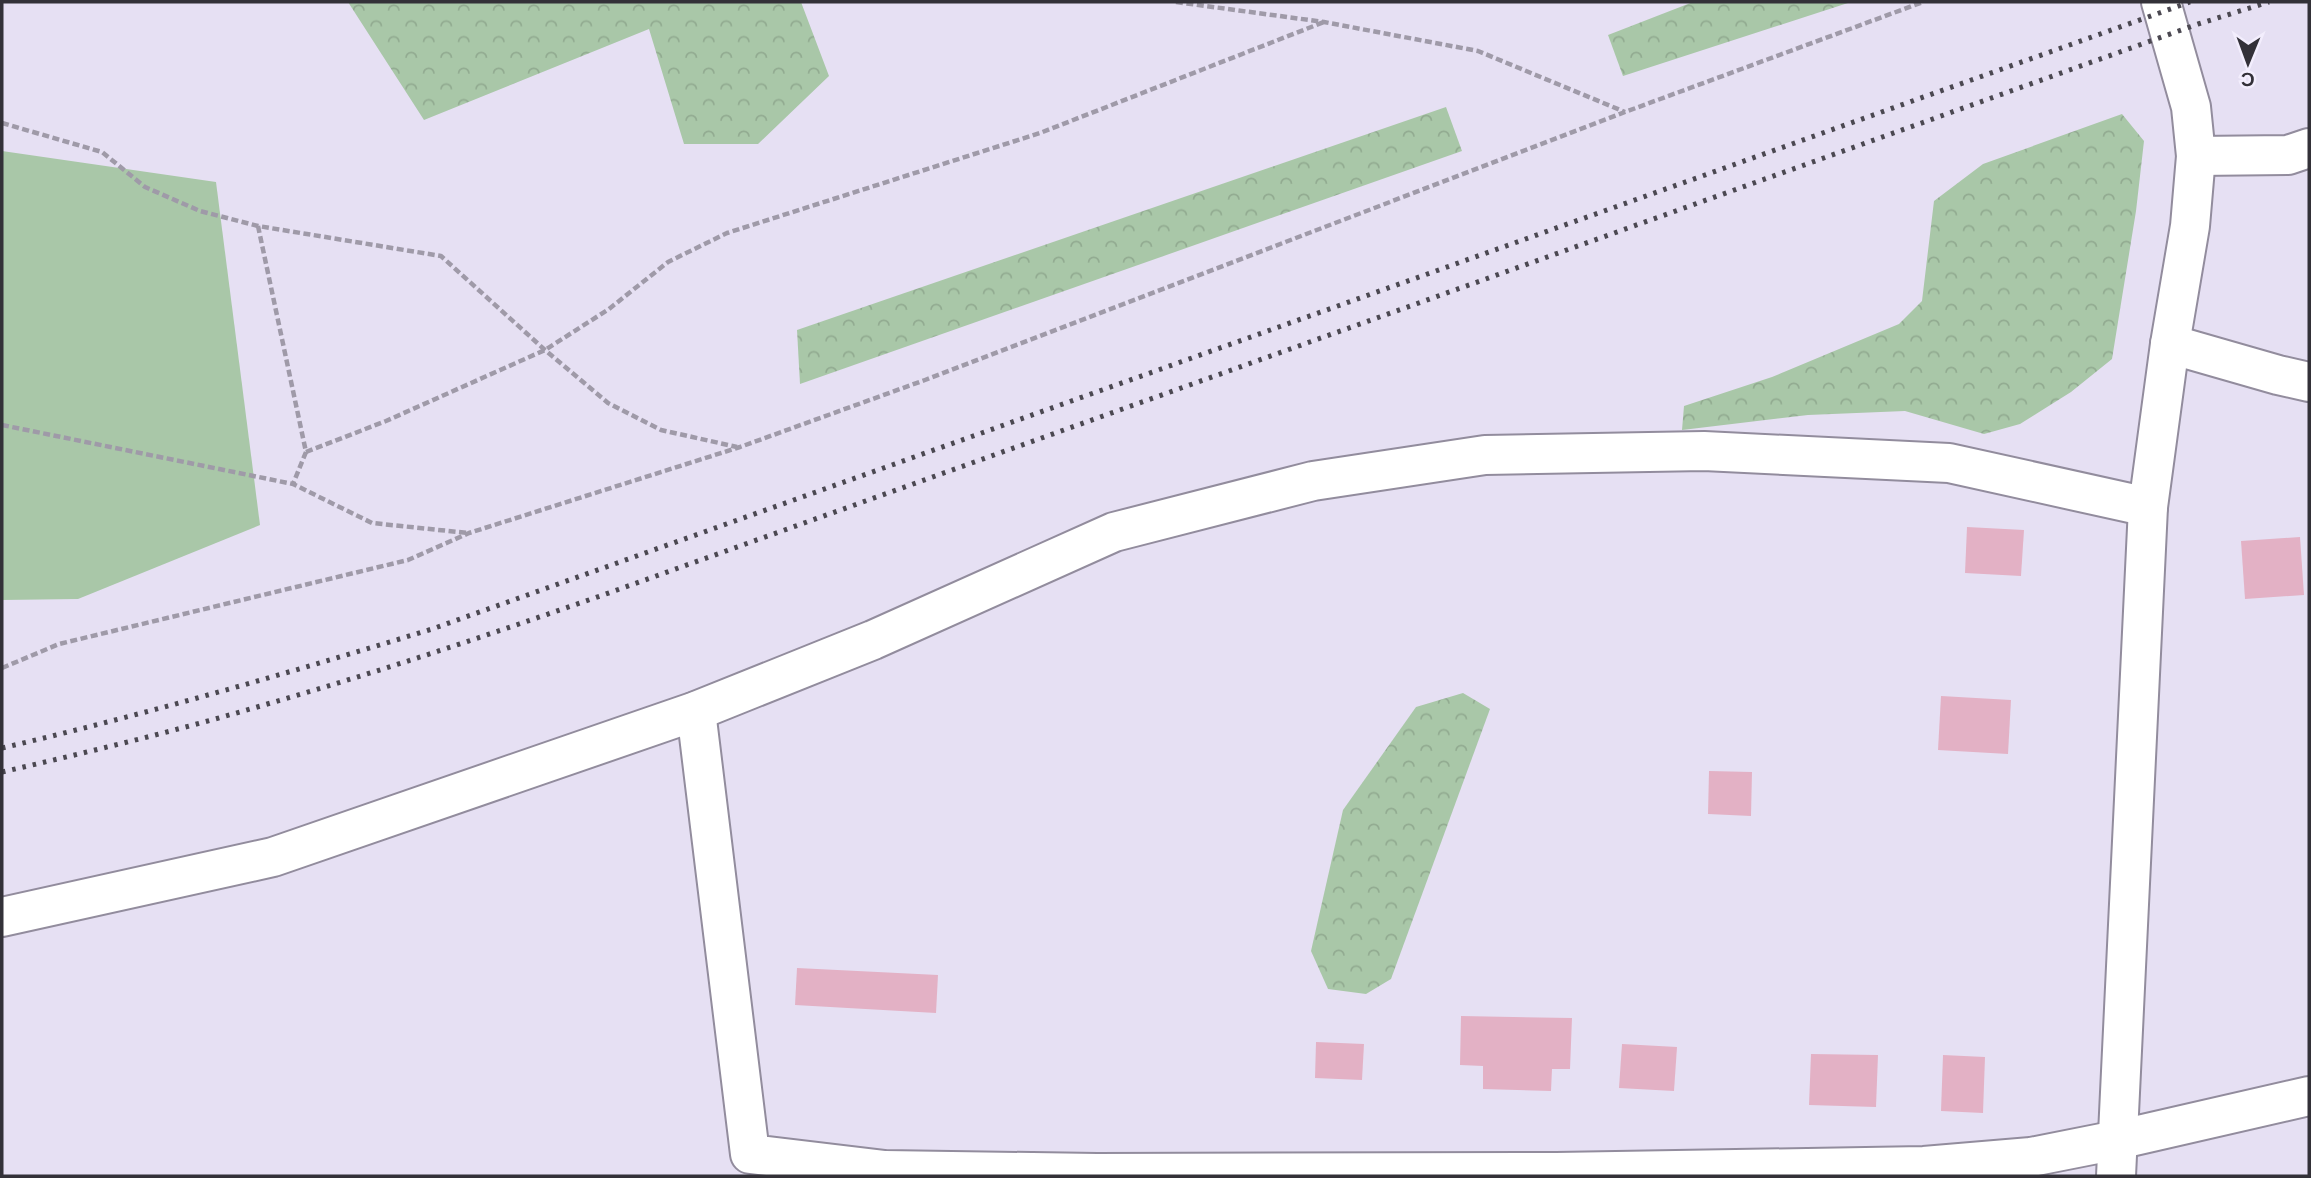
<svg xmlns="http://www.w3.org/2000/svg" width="2311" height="1178" font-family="Barlow,sans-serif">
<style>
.forest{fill:url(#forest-crowns)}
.garden{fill:#a9c7a8}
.building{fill:#e3b1c5}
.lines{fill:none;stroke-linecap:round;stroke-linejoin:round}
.minor-casing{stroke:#928c9d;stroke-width:42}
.path{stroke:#9f9aa8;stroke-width:4.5;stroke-dasharray:7 3.5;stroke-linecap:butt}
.minor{stroke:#fff;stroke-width:38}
.rail{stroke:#4b4851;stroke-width:5;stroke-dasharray:3.5 7;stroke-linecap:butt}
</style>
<defs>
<pattern id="forest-crowns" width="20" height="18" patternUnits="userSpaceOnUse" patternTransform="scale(1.75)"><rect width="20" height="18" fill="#a9c7a8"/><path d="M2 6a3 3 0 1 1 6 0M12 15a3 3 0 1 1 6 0" fill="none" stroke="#92ab91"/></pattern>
</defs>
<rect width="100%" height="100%" fill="#e6e0f3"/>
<!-- forest -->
<g class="forest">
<polygon points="348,2 801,2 829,76 758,144 684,144 649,29 424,120"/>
<polygon points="1693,2 1851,2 1623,76 1608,35"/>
<polygon points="1446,107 1462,151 800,384 797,330"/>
<polygon points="2122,114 2144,141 2136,211 2112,359 2071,392 2020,424 1984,434 1905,411 1808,415 1682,430 1684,406 1772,377 1899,324 1922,301 1934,201 1983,164"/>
<polygon points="1463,693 1490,709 1391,979 1366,994 1328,989 1311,951 1343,810 1416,707"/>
</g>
<!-- garden -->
<polygon class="garden" points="2,151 216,182 260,525 78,599 2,600"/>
<!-- building -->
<g class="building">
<polygon points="1967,527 2024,530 2021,576 1965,573"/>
<polygon points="2300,537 2304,595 2245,599 2241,541"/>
<polygon points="1941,696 2011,700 2008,754 1938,750"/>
<polygon points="1709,771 1752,772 1751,816 1708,814"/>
<polygon points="797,968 938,975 936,1013 795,1005"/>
<polygon points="1461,1016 1572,1018 1570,1069 1552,1069 1551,1091 1483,1089 1483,1066 1460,1065"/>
<polygon points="1316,1042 1364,1044 1362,1080 1315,1078"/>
<polygon points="1622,1044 1677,1047 1674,1091 1619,1088"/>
<polygon points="1811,1054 1878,1055 1876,1107 1809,1105"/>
<polygon points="1943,1055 1985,1057 1983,1113 1941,1111"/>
</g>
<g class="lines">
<defs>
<g id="minor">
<polyline points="2196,156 2288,155 2309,148"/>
<polyline points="2170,344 2278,375 2309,382"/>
<polyline points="696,711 750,1154 885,1170 1097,1173 1556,1172 1924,1166 2031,1157 2117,1140 2309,1096"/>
<polyline points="2,917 273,857 696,711 873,640 1114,532 1313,481 1485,455 1704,451 1949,463 2148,507"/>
<polyline points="2116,1176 2148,507 2170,344 2190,226 2196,156 2191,107 2161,2"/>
</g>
</defs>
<!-- minor casing -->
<use href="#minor" class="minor-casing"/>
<!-- path -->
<g class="path">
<polyline points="1176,2 1324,22 1478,51 1625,112"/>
<polyline points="2,123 102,152 145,187 200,211 258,226 441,256 545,350 608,403 661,430 737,447"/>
<polyline points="258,226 306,452 293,484"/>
<polyline points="2,425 293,484 372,523 468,533"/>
<polyline points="306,452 386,421 545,350 609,309 668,262 727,233 1040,133 1324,22"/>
<polyline points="2,668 59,644 408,560 469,533 740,447 925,380 1625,112 1923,2"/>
</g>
<!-- minor -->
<use href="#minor" class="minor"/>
<!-- rail -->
<g class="rail">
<path d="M2,748c145,-34 287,-75 430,-119l1758,-627"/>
<path d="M2,772c91,-21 182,-43 272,-70 111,-32 220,-69 329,-107l1595,-571 71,-22"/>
</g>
</g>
<!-- border -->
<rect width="2311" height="1178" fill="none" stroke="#333138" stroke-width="7"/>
<!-- north arrow -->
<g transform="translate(2248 63) rotate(181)" stroke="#f3eefd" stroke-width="5" paint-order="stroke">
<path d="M0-5L12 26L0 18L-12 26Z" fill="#333138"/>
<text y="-10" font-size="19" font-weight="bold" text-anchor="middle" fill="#333138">С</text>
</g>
</svg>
